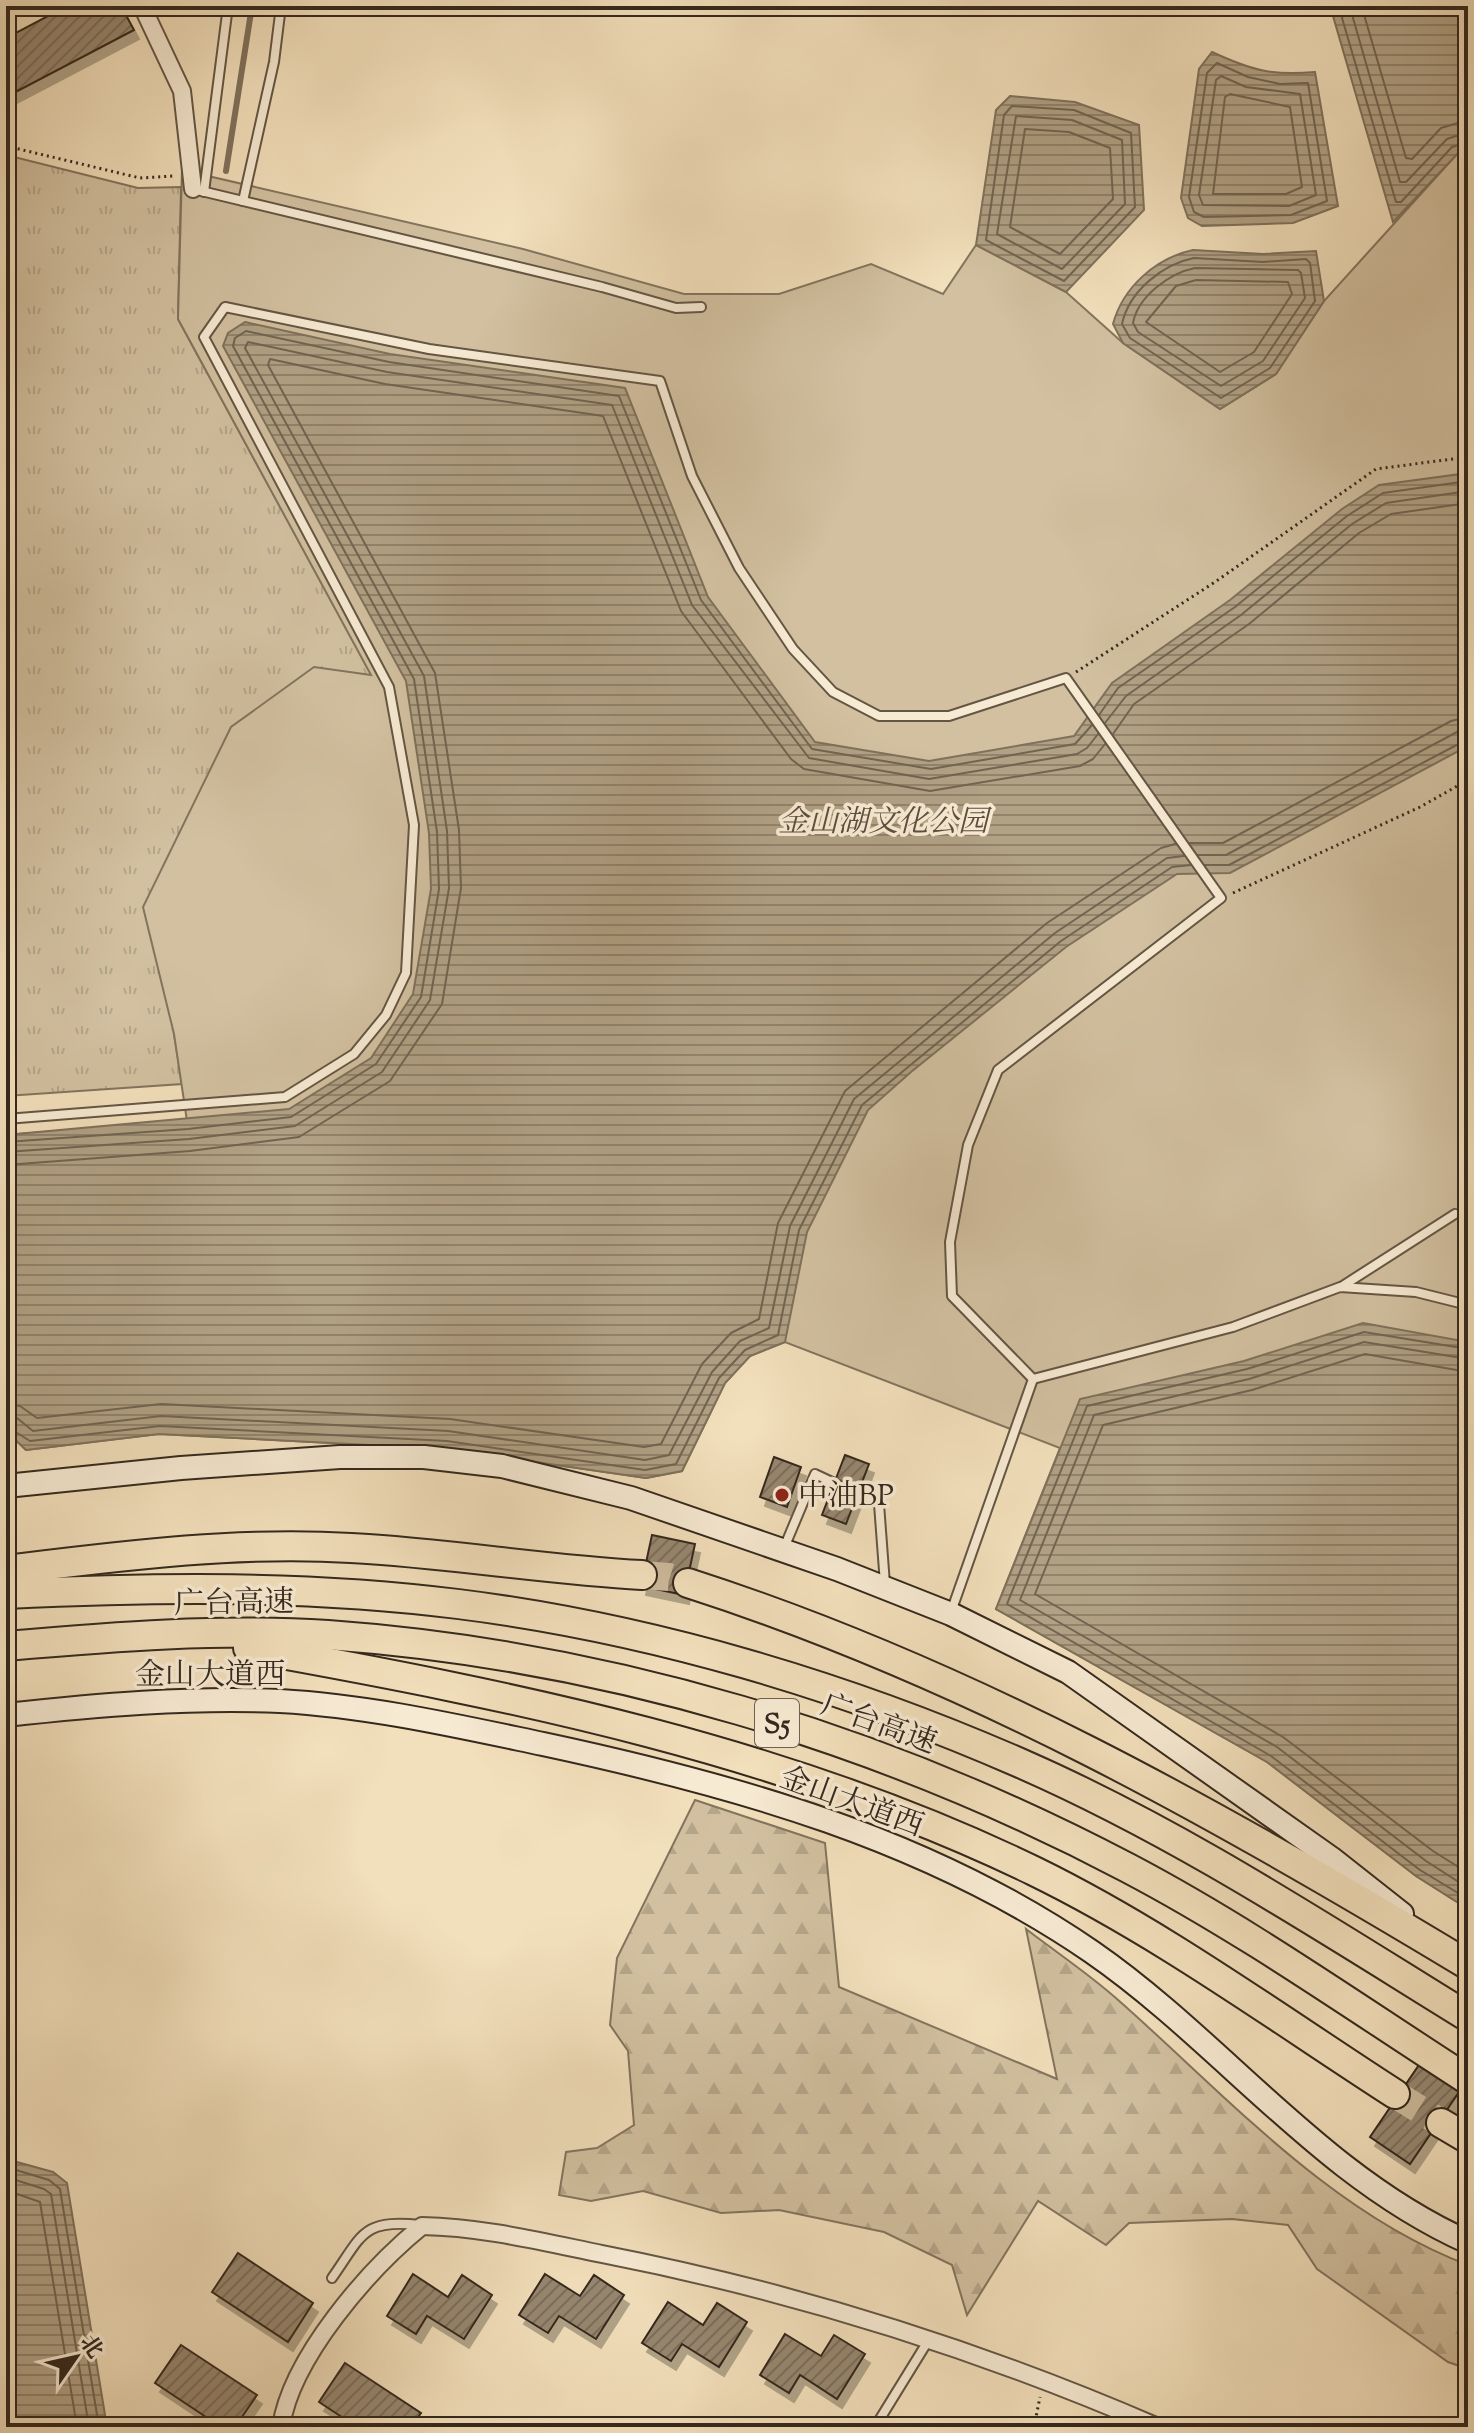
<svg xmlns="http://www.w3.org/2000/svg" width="1474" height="2433" font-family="'Sorts Mill Goudy','Noto Serif SC',serif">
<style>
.grass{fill:url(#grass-tufts);stroke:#83745e;stroke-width:2}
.forest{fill:url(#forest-firs);stroke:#83745e;stroke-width:2}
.park{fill:#d2c0a0;stroke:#83745e;stroke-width:2}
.water{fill:url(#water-rules);stroke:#7f715b;stroke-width:2}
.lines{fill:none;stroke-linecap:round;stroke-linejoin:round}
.shore{stroke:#726451;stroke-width:2}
.stream{stroke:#7f715b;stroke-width:6}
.building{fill:url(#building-hatch);stroke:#34281d;stroke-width:2;filter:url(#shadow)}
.highway-tunnel{stroke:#ccba9b;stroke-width:28;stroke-dasharray:28 14;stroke-linecap:butt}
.lane-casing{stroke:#645644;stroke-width:12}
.street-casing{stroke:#645644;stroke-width:20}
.secondary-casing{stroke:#34281d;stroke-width:26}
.highway-casing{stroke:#34281d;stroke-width:32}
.path{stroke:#34281d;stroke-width:3;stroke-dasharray:2 4;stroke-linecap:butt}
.lane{stroke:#f7ead3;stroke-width:8}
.street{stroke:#f7ead3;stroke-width:16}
.secondary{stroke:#f7ead3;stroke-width:22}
.highway{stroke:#f2dfbb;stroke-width:28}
.poi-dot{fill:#8f2418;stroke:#f7ead3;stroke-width:3}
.labels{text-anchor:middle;stroke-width:7;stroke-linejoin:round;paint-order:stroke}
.shield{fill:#f7ead3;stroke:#6e6254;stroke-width:2}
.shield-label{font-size:28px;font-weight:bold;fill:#34281d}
.park-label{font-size:30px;font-style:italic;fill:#5c4e3e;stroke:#f7ead3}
.poi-label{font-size:30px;fill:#34281d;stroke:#f7ead3;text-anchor:start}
.street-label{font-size:30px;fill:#34281d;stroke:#f7ead3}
</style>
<defs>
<pattern id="grass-tufts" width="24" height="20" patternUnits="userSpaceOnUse" patternTransform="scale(2)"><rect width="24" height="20" fill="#d2c0a0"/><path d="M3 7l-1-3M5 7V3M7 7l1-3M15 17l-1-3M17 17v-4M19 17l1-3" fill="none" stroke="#b5a589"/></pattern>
<pattern id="forest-firs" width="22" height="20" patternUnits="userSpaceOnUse" patternTransform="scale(2)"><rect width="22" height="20" fill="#d2c0a0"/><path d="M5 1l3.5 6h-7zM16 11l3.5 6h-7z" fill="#b5a589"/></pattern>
<pattern id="water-rules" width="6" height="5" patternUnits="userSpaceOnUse" patternTransform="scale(2)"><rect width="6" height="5" fill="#b1a185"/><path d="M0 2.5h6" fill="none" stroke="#91836c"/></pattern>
<pattern id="building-hatch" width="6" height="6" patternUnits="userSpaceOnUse" patternTransform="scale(2)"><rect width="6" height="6" fill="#97876f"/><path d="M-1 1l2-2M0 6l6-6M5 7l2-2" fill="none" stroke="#7c6e5b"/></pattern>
<filter id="shadow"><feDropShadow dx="5" dy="9" stdDeviation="0" flood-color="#0004"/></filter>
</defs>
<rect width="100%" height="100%" fill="#f2dfbb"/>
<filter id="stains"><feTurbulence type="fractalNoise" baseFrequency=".0025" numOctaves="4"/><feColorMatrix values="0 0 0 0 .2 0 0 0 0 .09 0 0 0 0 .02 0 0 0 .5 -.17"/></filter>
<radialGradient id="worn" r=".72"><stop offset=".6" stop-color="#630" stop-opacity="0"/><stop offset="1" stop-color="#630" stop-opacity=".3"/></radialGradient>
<!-- grass -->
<polygon class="grass" points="6,155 138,188 181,187 178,319 372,676 174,1034 182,1084 6,1096"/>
<!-- forest -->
<path class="forest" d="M695,1800l130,43 14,144 218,92 -31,-150c30,23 63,45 91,70 109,96 213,214 351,266v104l-20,-7 -131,-93 -29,-44 -56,-6 -103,4 -23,22 -68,-44 -71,114 -15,-50 -68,-33 -105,-22 -58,3 -78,-22 -52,10 -32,-6 7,-43 31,-4 37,-23 -6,-74 -18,-26 7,-67z"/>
<!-- park -->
<polygon class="park" points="1468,149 1468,1909 1416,1876 1267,1762 996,1609 1060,1448 785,1342 750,1356 725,1383 682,1471 646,1478 447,1449 159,1434 26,1450 6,1431 6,1135 187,1121 174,1034 143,907 231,727 314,667 371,675 178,319 182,170 523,249 684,294 779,294 871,264 943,294 976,245 1066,292 1123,343 1220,409 1276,374 1324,301 1458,153"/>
<!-- water -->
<g class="water">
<polygon points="1337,6 1468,6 1468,149 1458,153 1393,222 1333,16"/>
<path d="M1212,52c39,18 60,24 103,20l23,134 -45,17 -91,3 -14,-8 -7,-20 18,-129z"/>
<polygon points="1010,96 1075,102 1139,125 1144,210 1066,292 976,245 996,110"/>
<path d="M1193,250l70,4 53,-3 8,50 -48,73 -56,35 -97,-66 -10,-19c10,-37 43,-66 80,-74z"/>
<polygon points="245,322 390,354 625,388 708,597 815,742 929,761 1074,736 1112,683 1230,600 1342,509 1379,485 1468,473 1468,746 1230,873 1177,874 1066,947 911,1072 868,1110 807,1232 785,1342 750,1356 725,1383 682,1471 646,1478 447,1449 159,1434 26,1450 6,1431 6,1135 289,1109 371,1058 413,994 431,889 429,833 406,681 223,346 228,333"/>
<polygon points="1363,1323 1468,1342 1468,1909 1416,1876 1267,1762 996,1609 1080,1399 1244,1361"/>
<polygon points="6,2159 53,2172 67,2183 107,2427 6,2427"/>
</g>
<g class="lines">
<!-- shore -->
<g class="shore">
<polyline points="1344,6 1342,18 1396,202 1401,202 1452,147 1468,142"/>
<polyline points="1354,6 1353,18 1400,182 1406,182 1447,139 1468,132"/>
<polyline points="1366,6 1365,18 1406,158 1412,159 1441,128 1468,120"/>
<polygon points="1217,63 1248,77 1280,84 1308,83 1327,201 1291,215 1204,217 1194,212 1189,197 1207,73"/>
<polygon points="1221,76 1246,87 1300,94 1316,195 1289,206 1203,205 1199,195 1216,80"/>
<polygon points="1230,94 1290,107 1302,187 1286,194 1213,194 1225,97"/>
<polygon points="1012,106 1074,110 1131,133 1135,207 1064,281 986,240 1004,115"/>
<polygon points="1016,116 1072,120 1122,140 1125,204 1062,269 997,234"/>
<polygon points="1025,129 1069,132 1110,148 1113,199 1060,254 1010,227"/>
<path d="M1194,258l69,4 43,-3 4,4 5,38 -45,67 -49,30 -91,-60 -8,-14c7,-33 41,-60 72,-66z"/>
<path d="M1195,268l103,2 3,3 4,25 -42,63 -42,25 -83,-54 -5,-9c5,-27 37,-50 62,-55z"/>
<polygon points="1196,280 1288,282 1292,294 1254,352 1220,372 1146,322 1176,286"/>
<polyline points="1099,715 1118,688 1235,607 1347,516 1383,493 1468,481"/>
<polyline points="1105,723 1126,696 1241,615 1352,524 1386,503 1468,491"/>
<polyline points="1113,734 1134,704 1249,624 1359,533 1391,514 1468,503"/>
<polyline points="1190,843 1223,843 1451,721 1468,717"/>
<polyline points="1198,855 1226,855 1457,732 1468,729"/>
<polyline points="1205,865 1229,865 1468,739"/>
<polyline points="6,1142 188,1129 291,1117 376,1064 421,997 439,889 437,832 414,679 233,346 235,338 246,331 389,362 619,396 701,600 812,749 931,769 1075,744 1092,725"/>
<polyline points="6,1152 189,1139 295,1126 382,1072 430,1000 449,888 447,831 424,676 245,348 248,342 387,372 612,405 692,605 809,758 929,779 1077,754 1087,748 1098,734"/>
<polyline points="6,1165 190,1151 299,1137 390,1081 442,1004 461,888 459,830 435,673 268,365 270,359 385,384 603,416 681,611 791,759 804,769 930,791 1080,766 1093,759 1105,744"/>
<polyline points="1468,1349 1364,1332 1247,1369 1087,1406 1007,1604 1271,1756 1420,1870 1468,1899"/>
<polyline points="1468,1359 1364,1342 1249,1379 1094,1415 1020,1600 1277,1747 1426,1861 1468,1888"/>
<polyline points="1468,1372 1365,1354 1252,1390 1103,1425 1035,1594 1283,1737 1433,1851 1468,1873"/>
<polyline points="6,1404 20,1406 37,1418 161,1404 450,1419 644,1447 661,1444 702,1364 731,1333 759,1319 778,1223 845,1091 1047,923 1161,848 1175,844"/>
<polyline points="6,1416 17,1418 33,1431 161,1416 448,1431 645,1460 669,1455 712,1372 740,1341 769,1328 790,1226 854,1099 1055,933 1167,858 1184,856"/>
<polyline points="6,1426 30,1441 160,1426 447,1441 645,1470 676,1464 719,1378 745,1350 778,1335 799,1230 862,1105 1061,941 1172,867 1191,865"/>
<polyline points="6,2167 49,2180 60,2189 99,2427"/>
<polyline points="6,2177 44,2189 51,2194 89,2427"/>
<polyline points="6,2190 40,2202 77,2427"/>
</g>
<!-- stream -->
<polyline class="stream" points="226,171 252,6"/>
</g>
<!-- building -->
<g class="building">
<polygon points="67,6 121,6 134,30 6,97 6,38"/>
<polygon points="845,1455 869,1464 846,1524 822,1515"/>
<polygon points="774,1457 801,1467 787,1507 760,1497"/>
<polygon points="652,1535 695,1544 684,1595 641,1586"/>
<polygon points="1421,2062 1461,2089 1410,2164 1370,2137"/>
<polygon points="238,2253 313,2303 288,2342 212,2292"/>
<polygon points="413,2274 448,2297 462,2275 492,2295 464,2339 427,2316 416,2334 387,2316"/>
<polygon points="545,2274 580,2296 594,2275 624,2295 596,2339 559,2316 548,2333 519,2315"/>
<polygon points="668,2302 703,2325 717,2303 747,2322 719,2367 682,2344 671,2361 642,2343"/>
<polygon points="785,2334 821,2356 834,2335 865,2354 837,2399 800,2375 789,2393 760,2375"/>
<polygon points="181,2345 257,2395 235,2427 221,2427 155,2383"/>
<polygon points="345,2363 421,2413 411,2427 357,2427 319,2402"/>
</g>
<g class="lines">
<!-- highway-tunnel -->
<g class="highway-tunnel">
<polyline points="642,1575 669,1577 688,1583"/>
<polyline points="1395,2094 1441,2123"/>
</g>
<defs>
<g id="lane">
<polyline points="193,189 602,287 676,308 701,307"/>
<polyline points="204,192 228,6"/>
<polyline points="243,201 274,62 281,6"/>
<polyline points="6,1119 285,1097 354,1054 386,1015 406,973 414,825 389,687 204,337 225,307 429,349 660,381 692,476 739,568 793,649 833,692 879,716 949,716 1066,678 1221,898 998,1070 968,1145 950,1242 952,1296 1033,1379 1233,1327 1340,1287 1416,1292 1468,1305"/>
<polyline points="1341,1287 1455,1214"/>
<polyline points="784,1548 815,1474 879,1504 885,1584"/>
<polyline points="951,1612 1033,1379"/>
<path d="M332,2278c31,-44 30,-59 89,-53"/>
<polyline points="875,2427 928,2341"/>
</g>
<g id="street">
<polyline points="142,6 182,91 193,189"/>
<path d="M281,2427c10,-69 88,-158 141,-201 60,1 121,16 180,28 190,37 378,96 556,173"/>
</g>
<g id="secondary">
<polyline points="6,1486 181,1468 340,1457 424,1457 502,1466 631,1498 837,1569 951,1614 1068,1672 1331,1858 1402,1914"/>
<path d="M6,1715c91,-10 183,-18 274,-14 89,5 177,25 263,43 192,41 385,95 549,208 130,90 228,224 376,290"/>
</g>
<g id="highway">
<path d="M6,1570c115,-14 230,-29 345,-22 98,5 194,22 291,27"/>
<path d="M688,1583c280,90 530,231 780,382"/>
<path d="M6,1594c151,-7 302,-9 452,10 192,24 386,82 562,159 158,69 302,164 448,254"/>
<path d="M6,1646c105,-9 216,-18 322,-11 278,20 553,103 800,233 118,62 228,140 340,212"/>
<path d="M248,1648c268,48 539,103 786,223 127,62 243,147 361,223"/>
<polyline points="1441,2123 1468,2139"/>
</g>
</defs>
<!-- lane casing -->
<use href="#lane" class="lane-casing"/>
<!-- street casing -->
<use href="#street" class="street-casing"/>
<!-- secondary casing -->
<use href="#secondary" class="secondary-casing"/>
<!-- highway casing -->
<use href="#highway" class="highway-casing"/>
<!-- path -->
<g class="path">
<polyline points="6,146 140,178 174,176"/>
<polyline points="1076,672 1215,582 1376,469 1468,457"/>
<polyline points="1233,893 1420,807 1468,780"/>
<polyline points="1034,2427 1040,2397"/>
</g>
<!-- lane -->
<use href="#lane" class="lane"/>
<!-- street -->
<use href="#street" class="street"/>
<!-- secondary -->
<use href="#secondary" class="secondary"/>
<!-- highway -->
<use href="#highway" class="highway"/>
</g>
<!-- markers -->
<circle class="poi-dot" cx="782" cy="1495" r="8"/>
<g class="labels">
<!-- shield labels -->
<rect class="shield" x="755" y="1699" width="44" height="48" rx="6"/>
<g class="shield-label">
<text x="777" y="1733">S5</text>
</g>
<!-- park labels -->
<g class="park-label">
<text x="883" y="831">金山湖文化公园</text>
</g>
<!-- poi labels -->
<g class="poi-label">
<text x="798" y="1505">中油BP</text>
</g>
<!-- street labels -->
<g class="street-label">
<text transform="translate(234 1602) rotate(-1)" y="10">广台高速</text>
<text x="210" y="1684">金山大道西</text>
<text transform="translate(879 1723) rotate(20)" y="10">广台高速</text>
<text transform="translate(852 1801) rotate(20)" y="10">金山大道西</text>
</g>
</g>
<!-- margin -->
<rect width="1474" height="2433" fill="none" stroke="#f2dfbb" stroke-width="32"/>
<rect x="8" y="8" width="1458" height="2417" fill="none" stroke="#34281d" stroke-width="4"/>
<rect x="16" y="16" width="1442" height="2401" fill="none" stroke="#34281d" stroke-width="2"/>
<!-- north arrow -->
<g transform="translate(76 2357) rotate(56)" stroke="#f7ead3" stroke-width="6" paint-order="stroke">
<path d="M0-6L14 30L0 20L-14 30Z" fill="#34281d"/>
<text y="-12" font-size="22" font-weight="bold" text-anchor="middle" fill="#34281d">北</text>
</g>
<rect width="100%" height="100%" filter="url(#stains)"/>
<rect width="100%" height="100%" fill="url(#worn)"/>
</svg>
